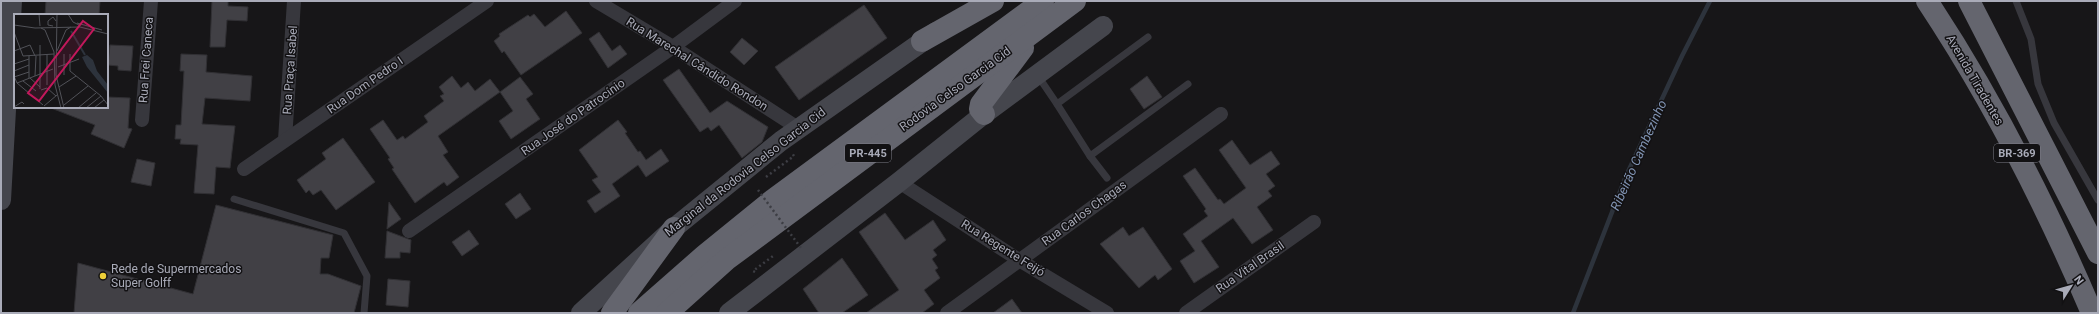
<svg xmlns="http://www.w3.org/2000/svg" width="2099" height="314" font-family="Roboto,sans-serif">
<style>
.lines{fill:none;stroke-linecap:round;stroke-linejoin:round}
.stream{stroke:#2d333c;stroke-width:4.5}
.building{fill:#414045;stroke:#313034}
.path{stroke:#3d3e44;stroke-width:2.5;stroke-dasharray:2 3;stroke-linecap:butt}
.lane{stroke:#37373d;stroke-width:7}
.street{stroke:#37373d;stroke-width:14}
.secondary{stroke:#45464d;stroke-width:20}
.highway{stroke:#64656e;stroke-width:22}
.path-bridge{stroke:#3d3e44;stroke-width:2.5;stroke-dasharray:2 3;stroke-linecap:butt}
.poi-dot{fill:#eed039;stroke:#121113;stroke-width:1.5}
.labels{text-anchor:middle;stroke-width:3;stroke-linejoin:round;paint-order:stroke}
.shield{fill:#121113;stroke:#7c7d86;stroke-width:1}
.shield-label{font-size:11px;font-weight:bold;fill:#a9abb8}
.street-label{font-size:12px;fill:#a9abb8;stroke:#121113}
.poi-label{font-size:12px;fill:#a9abb8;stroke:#121113;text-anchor:start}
.water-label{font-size:13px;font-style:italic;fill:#8093b2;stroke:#121113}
.inset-river{fill:none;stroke:#2d333c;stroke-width:2}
.inset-road{fill:none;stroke:#515258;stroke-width:1}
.view{fill:#c2185b;fill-opacity:0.15;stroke:#c2185b;stroke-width:2}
.inset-edge{fill:none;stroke:#a9abb8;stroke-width:2}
</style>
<rect width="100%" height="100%" fill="#171618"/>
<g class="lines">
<!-- stream -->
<polyline class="stream" points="1573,313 1626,176 1682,56 1710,1"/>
</g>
<!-- building -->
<g class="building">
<polygon points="46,1 100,1 99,15 45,15"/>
<polygon points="212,1 228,1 228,6 248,7 247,21 227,20 225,47 210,47"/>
<polygon points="864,5 887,38 799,100 775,67"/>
<polygon points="566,11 582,33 521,75 504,51 502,53 494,41 500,36 499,34 528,15 530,17 534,14 545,27"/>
<polygon points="599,32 612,51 620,45 627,54 608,68 589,39"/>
<polygon points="742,38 758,51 744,65 730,52"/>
<polygon points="110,45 133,46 131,71 118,70 118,66 108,65"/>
<polygon points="181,54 207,55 206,72 252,76 250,101 205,98 202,124 235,126 230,168 216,167 214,194 194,193 198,145 180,144 181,139 175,139 176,125 181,125 184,71 180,71"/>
<polygon points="679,69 710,113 727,101 768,127 762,142 742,158 719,125 711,131 708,127 700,132 663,80"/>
<polygon points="452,76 461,88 468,82 475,91 490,79 500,92 438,136 448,152 443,155 459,177 447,186 444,182 415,203 392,169 394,168 388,159 390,158 370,129 383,120 397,140 403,136 405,139 428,122 424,116 444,101 440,96 444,94 439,87"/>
<polygon points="1147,76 1162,97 1144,109 1130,89"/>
<polygon points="520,77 533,94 526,99 540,119 511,139 499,121 513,111 500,92"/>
<polygon points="107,97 130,98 128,128 132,129 124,148 91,134 95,125 51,108 107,107"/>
<polygon points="618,120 627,132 625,133 638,152 640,151 646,160 661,149 669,161 646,177 638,165 612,184 620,196 595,213 587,201 601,192 592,180 598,177 579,150"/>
<polygon points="343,138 375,182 336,210 321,190 313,195 309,190 306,193 297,180 326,159 322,153"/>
<polygon points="1232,140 1250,165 1271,151 1280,164 1266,174 1275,186 1268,191 1272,196 1257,207 1273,230 1252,244 1233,218 1201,241 1219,267 1194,283 1180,261 1195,251 1183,234 1208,216 1204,211 1206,209 1183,176 1195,168 1218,200 1220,199 1224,204 1246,188 1219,150"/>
<polygon points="137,159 155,163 151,186 131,182"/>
<polygon points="520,193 531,209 516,219 505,204"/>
<polygon points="389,202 401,219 387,229"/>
<polygon points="216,205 333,235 329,258 321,258 320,274 328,274 361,286 354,313 74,313 78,263 193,294"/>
<polygon points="885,213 905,240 933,220 946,240 933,250 937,255 932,259 938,268 935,270 940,278 924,290 934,304 922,313 866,313 899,290 859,232"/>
<polygon points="1123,227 1129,236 1143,227 1172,269 1158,280 1155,275 1139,288 1100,244"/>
<polygon points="469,230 479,244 462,256 452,242"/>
<polygon points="387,231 411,240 410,253 400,252 400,258 385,258"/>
<polygon points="842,258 868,295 842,313 819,313 803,289"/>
<polygon points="388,279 410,281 408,307 386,305"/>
<polygon points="1012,299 1022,313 993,313"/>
</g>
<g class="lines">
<!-- path -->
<g class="path">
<polyline points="766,177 794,156 792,153"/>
<polyline points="755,272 753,271 773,256"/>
</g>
<!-- lane -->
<g class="lane">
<polyline points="2016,1 2031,39 2038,84 2054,123 2098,200"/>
<polyline points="1038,76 1057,104"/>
<polyline points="1090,156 1057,104 1148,37"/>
<polyline points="1107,178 1090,156 1188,84"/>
<polyline points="234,199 344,233 367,276 364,313"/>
</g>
<!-- street -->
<g class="street">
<polyline points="596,1 673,47 798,128"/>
<polyline points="142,120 151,1"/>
<polyline points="285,140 294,1"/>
<polyline points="244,169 487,1"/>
<polyline points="899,182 1019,260 1107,313"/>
<polyline points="409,231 673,47 735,1"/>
<polyline points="947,313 1221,114"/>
<polyline points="1186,313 1314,222"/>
</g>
<!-- secondary -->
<g class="secondary">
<polyline points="1,200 12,1"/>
<polyline points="581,313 674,228 781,141 936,32"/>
<polyline points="729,313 899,182 984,114 1103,26"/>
</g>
<!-- highway -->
<g class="highway">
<path d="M1927,1c65,98 119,204 165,312"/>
<polyline points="1969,1 2098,253"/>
<polyline points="922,41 993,1"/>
<polyline points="984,114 980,109 981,104 1023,48"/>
<polyline points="612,313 674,228"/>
<polyline points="639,313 705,255 774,199 1043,1"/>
<polyline points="667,313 726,260 1075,1"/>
</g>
<!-- path-bridge -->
<polyline class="path-bridge" points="758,190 801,248"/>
</g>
<!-- markers -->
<circle class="poi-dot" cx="103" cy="276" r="4"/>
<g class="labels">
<!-- shield labels -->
<g class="shield">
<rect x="845" y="144" width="46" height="18" rx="3"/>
<rect x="1994" y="144" width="46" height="18" rx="3"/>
</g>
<g class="shield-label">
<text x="868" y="157">PR-445</text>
<text x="2017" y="157">BR-369</text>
</g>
<!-- street labels -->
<g class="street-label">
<text transform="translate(146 60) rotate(-86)" y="4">Rua Frei Caneca</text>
<text transform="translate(697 64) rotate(32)" y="4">Rua Marechal Cândido Rondon</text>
<text transform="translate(290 70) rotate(-86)" y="4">Rua Praça Isabel</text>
<text transform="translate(1975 80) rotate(60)" y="4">Avenida Tiradentes</text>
<text transform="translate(365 85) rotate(-35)" y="4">Rua Dom Pedro I</text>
<text transform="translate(955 89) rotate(-36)" y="4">Rodovia Celso Garcia Cid</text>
<text transform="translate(573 117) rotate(-35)" y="4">Rua José do Patrocínio</text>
<text transform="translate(745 172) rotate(-38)" y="4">Marginal da Rodovia Celso Garcia Cid</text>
<text transform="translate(1084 213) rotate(-36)" y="4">Rua Carlos Chagas</text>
<text transform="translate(1003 248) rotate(32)" y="4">Rua Regente Feijó</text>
<text transform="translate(1250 267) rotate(-35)" y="4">Rua Vital Brasil</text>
</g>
<!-- poi labels -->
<g class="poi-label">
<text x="111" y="273">Rede de Supermercados<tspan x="111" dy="14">Super Golff</tspan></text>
</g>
<!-- water labels -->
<g class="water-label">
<text transform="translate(1638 155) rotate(-66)" y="5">Ribeirão Cambezinho</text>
</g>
</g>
<!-- overview -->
<g transform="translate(14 14)">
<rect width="94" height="94" fill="#171618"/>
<path d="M73,41l6,5 4,11 11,14v8l-21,-26 -5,-10z" fill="#2d333c"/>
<path class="inset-river" d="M57,17l14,24"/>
<path class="inset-road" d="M25,0l1,12M43,0l-1,61 8,33M54,0l5,8 6,3M63,9l25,7M0,11l21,3 45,-1 28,7M39,12l-5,-1v-4l5,-4 3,4M27,14l4,2 9,22M0,18l9,24 31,-2M0,37l16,-6 5,11M43,37l9,-21 5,-3M40,38l1,33 6,23M56,40v17l31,25 7,9M0,50l15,-5M44,53l21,-8M0,57l15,-6M50,61v-21M0,62l3,7 26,22M21,62l1,-20M0,63l15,-5M15,64v-22M16,64l10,9M9,67l13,10M3,69l36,-14M33,71v-31M45,73l17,-11M26,75v-44M27,76l6,-2 9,8M50,91l24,-19M30,92l13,-11M0,93l8,-5 2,2M64,94l18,-15M72,94l15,-12M80,94l10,-8"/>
<path class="view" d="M69,7l11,8 -55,72 -11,-8z"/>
<rect width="94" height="94" class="inset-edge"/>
</g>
<!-- border -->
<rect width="2099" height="314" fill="none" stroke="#a9abb8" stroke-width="4"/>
<!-- north arrow -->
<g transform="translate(2071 286) rotate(53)" stroke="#121113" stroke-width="3" paint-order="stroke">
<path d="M0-3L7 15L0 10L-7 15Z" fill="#a9abb8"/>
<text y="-6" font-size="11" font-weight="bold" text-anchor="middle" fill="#a9abb8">N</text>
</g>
</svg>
